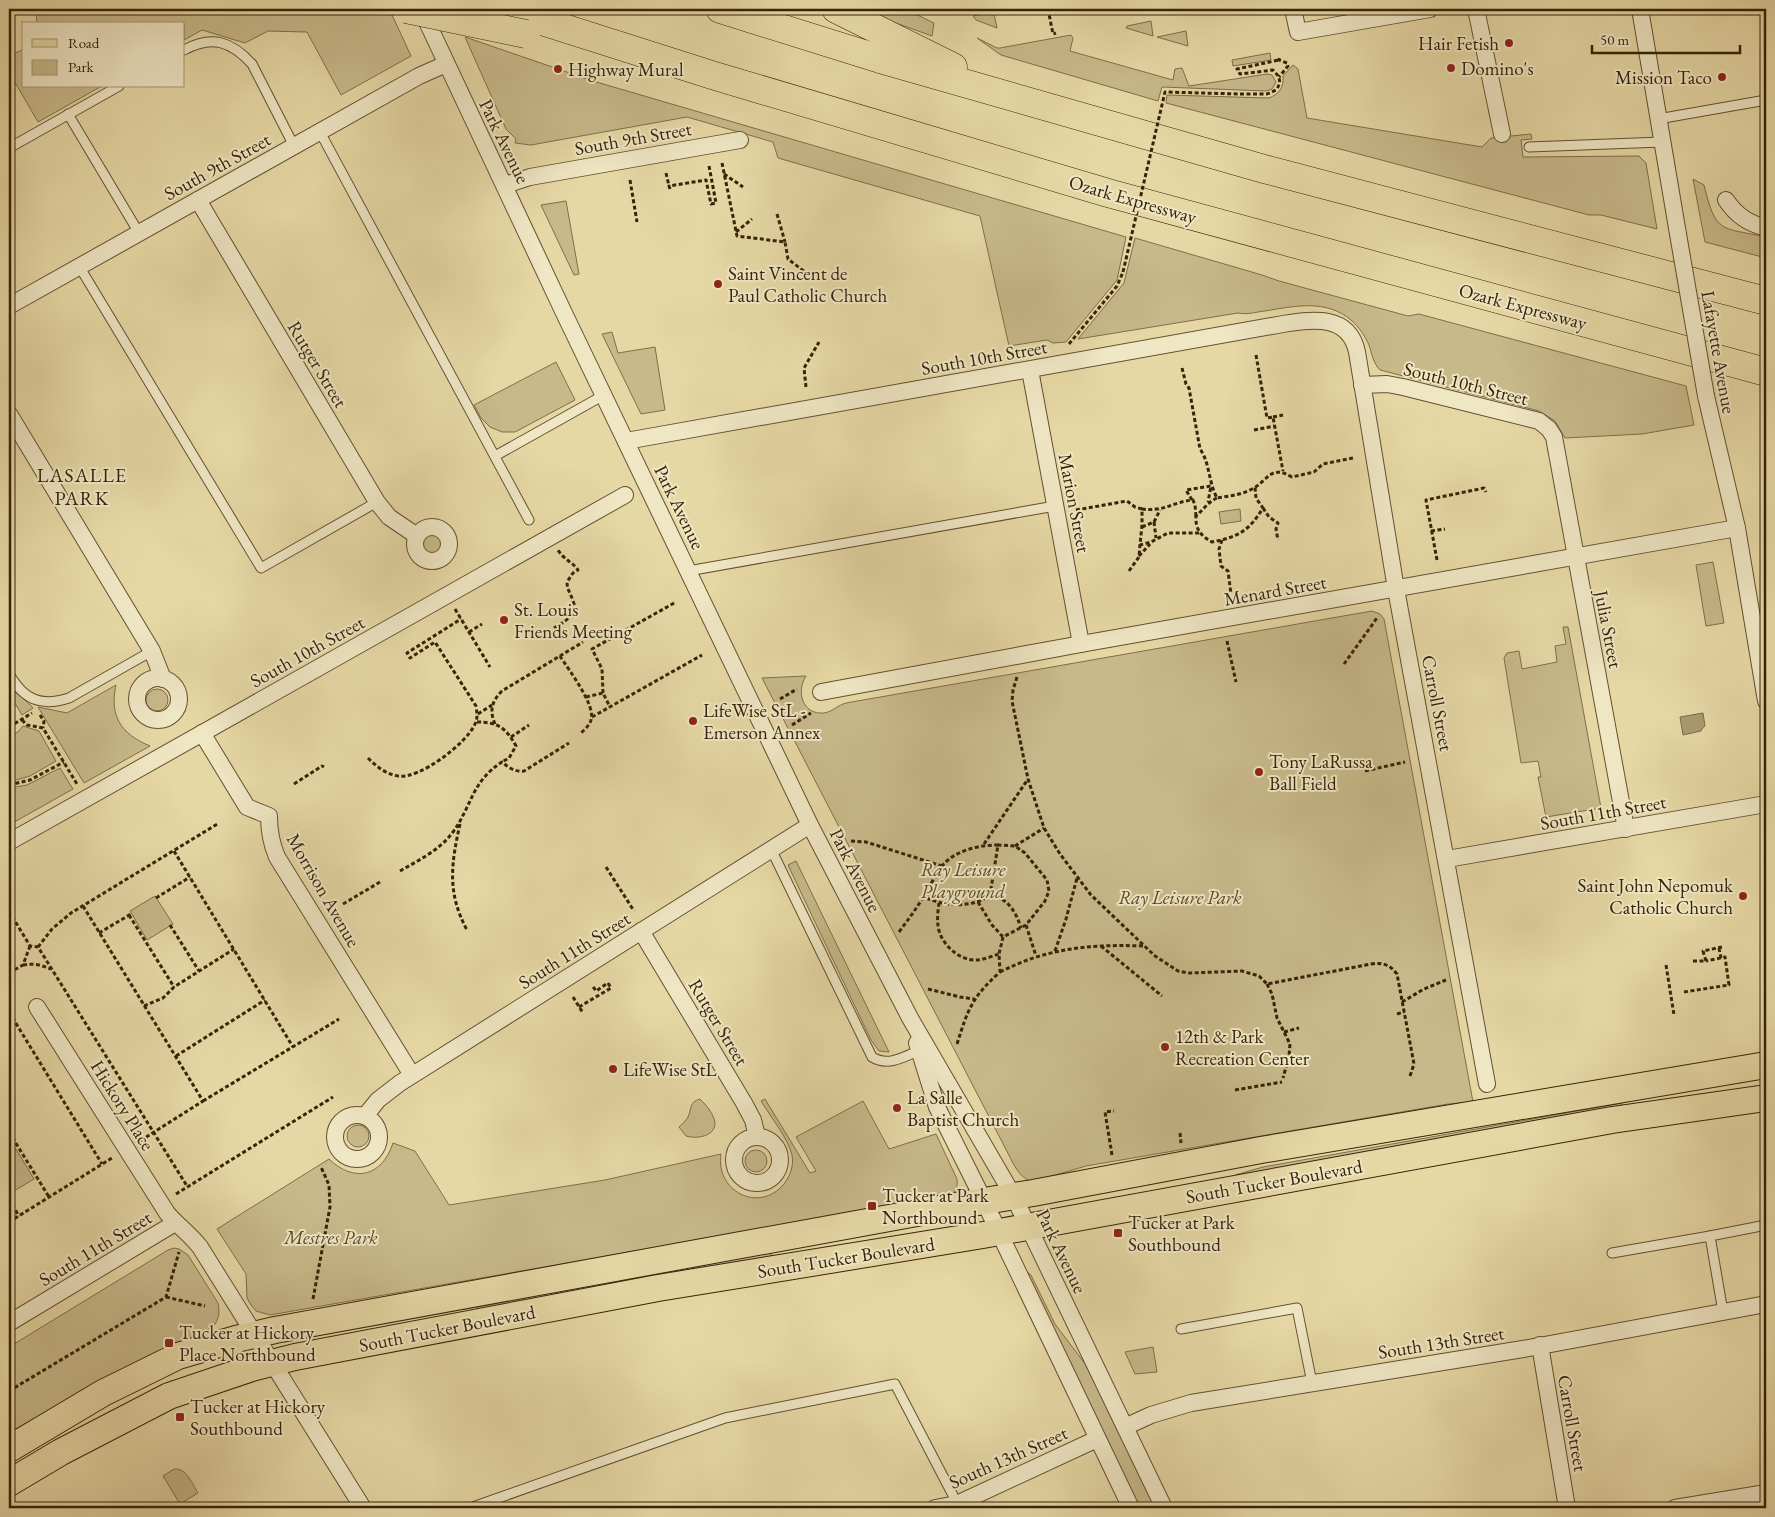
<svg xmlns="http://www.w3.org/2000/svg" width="1775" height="1517" font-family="'EB Garamond',serif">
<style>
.green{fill:#c8b98a;stroke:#806e49}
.water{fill:#aa9a70;stroke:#7c6a46}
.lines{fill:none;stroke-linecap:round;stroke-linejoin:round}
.lane-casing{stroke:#63502f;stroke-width:11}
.street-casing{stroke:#63502f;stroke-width:18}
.primary-casing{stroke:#372308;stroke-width:28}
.highway-casing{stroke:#372308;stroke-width:29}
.path{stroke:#372308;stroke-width:3;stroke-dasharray:4 2.5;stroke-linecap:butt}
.lane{stroke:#efe6c4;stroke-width:9}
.street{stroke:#efe6c4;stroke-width:16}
.primary{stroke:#e6d8a5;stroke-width:26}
.highway{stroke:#e6d8a5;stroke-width:28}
.street-bridge-casing{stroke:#63502f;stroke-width:18;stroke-linecap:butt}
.highway-bridge-casing{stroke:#372308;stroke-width:29;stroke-linecap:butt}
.path-bridge{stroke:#372308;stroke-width:3;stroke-dasharray:4 2.5;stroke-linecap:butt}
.street-bridge{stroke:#efe6c4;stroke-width:16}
.highway-bridge{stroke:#e6d8a5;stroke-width:28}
.poi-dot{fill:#8f2418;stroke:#efe6c4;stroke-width:2}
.labels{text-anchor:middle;stroke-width:4;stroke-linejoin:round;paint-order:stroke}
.poi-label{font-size:19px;fill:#372308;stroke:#efe6c4;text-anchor:start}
.street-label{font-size:19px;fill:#372308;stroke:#efe6c4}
.park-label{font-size:19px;font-style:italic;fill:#5b4828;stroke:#efe6c4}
.neighbourhood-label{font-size:20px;letter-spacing:1px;fill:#372308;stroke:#efe6c4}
</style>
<rect width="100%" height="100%" fill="#e6d8a5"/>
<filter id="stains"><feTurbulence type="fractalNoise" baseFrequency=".004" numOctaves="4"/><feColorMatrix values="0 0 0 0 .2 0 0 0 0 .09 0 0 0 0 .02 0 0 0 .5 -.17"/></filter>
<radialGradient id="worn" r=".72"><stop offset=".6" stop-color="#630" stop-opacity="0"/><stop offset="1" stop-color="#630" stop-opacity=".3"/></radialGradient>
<!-- green -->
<g class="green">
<polygon points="36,9 362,9 392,15 411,56 341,95 307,32 268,31 245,43 202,30 184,40 184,24 37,24"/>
<polygon points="857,9 905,9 934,23 932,36"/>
<polygon points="982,9 993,9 997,28 976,20 973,16 982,14"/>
<polygon points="1151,21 1153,36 1126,28 1127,26"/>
<polygon points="1186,31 1188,46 1157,37"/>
<polygon points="1071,35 1073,38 1070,51 1173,80 1175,69 1182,68 1189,86 1267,74 1272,75 1276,82 1272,89 1266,91 1162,87 1158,101 1001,55 977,38 997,48 1000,48"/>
<polygon points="465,37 593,81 1126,237 1117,280 1066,342 1053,343 1047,340 1009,346 980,216 778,158 773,142 687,117 531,145 515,143 516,139 506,129"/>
<polygon points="24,49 24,86 102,86 38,122 9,72 9,56"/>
<polygon points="1270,53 1271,60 1233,66 1232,60"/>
<path d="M1293,65l5,4 9,49 175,29 9,-9 40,-4 1,5 -11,1 2,17 116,-1 7,7 11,66 -56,-14h-12l-423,-112 1,-8 102,3c10,-4 15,-10 14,-22z"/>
<path d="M1693,179l11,6c12,49 16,42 62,52v21l-61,-16z"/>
<polygon points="566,201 579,274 574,275 541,205"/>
<path d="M1135,238l127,37 17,6 129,35 11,-2 267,72 8,39 -52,9 -77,4 -10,-17 -16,-10 -159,-41c-7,-7 -8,-16 -11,-25 -4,-9 -10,-18 -18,-25 -25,-21 -56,-14 -86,-9 -10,1 -17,4 -27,2l-160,26 46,-56z"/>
<polygon points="612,332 618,353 655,347 665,410 641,414 602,334"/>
<polygon points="556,362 575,400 515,432 502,432 490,427 481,418 474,405"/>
<polygon points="1240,509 1241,521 1221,524 1219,512"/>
<circle cx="432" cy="545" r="11"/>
<polygon points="1713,562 1724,623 1706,626 1696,565"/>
<path d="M1372,611l8,3 4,5 89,483 -25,2 -362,62 -51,15c-10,1 -16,-8 -21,-16l-252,-487 44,-2c-10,15 -4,39 18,37 8,-1 14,-8 22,-10z"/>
<polygon points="1563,627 1568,627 1601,808 1546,817 1538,777 1541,777 1538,761 1521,763 1504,658 1507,653 1519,651 1522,669 1557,662 1555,646 1566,644"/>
<path d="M116,685c-7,31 5,49 34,61l-66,37 -46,-76 29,6z"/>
<path d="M9,687h1c7,8 17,13 23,21l-11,7 -13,-22z"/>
<circle cx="157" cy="700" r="11"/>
<polygon points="23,726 39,731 56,761 30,776 9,782 9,736 18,732"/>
<polygon points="60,768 73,789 9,825 9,788 27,785"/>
<polygon points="796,861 889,1052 879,1051 871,1040 788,865"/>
<polygon points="155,896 173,924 147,940 130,911"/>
<path d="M700,1099c6,6 14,15 15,24 0,14 -19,16 -29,13l-7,-9c3,-3 7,-6 9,-10 4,-9 1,-15 12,-18z"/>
<path d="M765,1099l45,74 6,-2 -20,-34 67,-36 26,48 47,-15 21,45c1,7 -1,13 -7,17l-680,119 -14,-4 -5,-6 -4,-7 -1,-24 -29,-45 112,-70c25,24 53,18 64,-16l22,8 34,54 156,-25 116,-26c-6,37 38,60 63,30 6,-8 10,-18 8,-29 -4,-17 -22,-39 -31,-54z"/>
<polygon points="1622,1103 1621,1106 1236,1179 1235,1175 1263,1167"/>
<circle cx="358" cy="1136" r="11"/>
<polygon points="16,1149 34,1179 9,1194 9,1153"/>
<circle cx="756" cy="1161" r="11"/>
<path d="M174,1248l5,1 9,6 30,48c2,10 1,16 -5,24l-105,49 -99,57v-86l159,-97z"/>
<polygon points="770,1251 772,1256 478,1311 477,1306"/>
<polygon points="1027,1273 1029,1273 1031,1275 1055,1324 1089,1369 1155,1508 1139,1508"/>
<polygon points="1153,1347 1157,1372 1135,1374 1125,1352"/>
<path d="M174,1469c13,-1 18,15 24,24l-18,11 -17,-28z"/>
</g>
<!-- water -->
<polygon class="water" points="1703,713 1705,726 1702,729 1701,731 1683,735 1680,717"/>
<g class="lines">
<defs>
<g id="lane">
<path d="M184,50c28,-15 47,-9 68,14l42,82"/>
<polyline points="68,114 139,233"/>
<polyline points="1658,119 1766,100"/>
<polyline points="320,132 529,520"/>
<polyline points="1529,147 1662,142"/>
<polyline points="9,148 119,86"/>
<polyline points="79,266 261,568 377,502"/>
<polyline points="495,456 604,395"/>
<polyline points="688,571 1055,506"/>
<path d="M9,674c15,26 32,33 60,24l83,-47"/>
<path d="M771,849l101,208c16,10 32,0 48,-7"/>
<polyline points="1710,1236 1766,1225"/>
<polyline points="1612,1253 1710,1236 1723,1312"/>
<polyline points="1181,1329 1297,1308 1312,1383"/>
<polyline points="470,1508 725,1418 895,1384 959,1507"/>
</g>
<g id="street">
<polyline points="421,9 564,313 810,825 910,1018 1014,1197 1164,1508"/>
<polyline points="1293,9 1298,32 1430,9"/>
<polyline points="1476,9 1502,134"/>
<polyline points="1640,9 1678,234"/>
<polyline points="505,185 530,177 740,140"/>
<polyline points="198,200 377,502 389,517 417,536"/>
<path d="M1726,200c11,16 22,23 40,28"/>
<polyline points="9,306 419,76 446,64"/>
<polyline points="1030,370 1081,644"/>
<polyline points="1362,385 1387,384 1403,387 1539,421 1549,429 1554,437 1626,829"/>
<polyline points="1706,396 1737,528 1766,701"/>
<polyline points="9,414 152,651 163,679"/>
<path d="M626,441l657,-117c29,-5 66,-10 74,28l39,237 91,495"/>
<circle cx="432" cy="544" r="17"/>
<circle cx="158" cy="699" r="21"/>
<polyline points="821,692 1081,644 1737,528"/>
<path d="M202,733l45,74 22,9c0,15 2,27 8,41l135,218"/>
<polyline points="9,842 625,495"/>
<polyline points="1447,859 1766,804"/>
<polyline points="641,931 744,1103 753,1120 757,1136"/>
<path d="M37,1007l130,206c10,12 23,21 33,34l163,261"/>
<polyline points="917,1043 937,1107 984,1201 1131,1508"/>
<circle cx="357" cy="1137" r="22"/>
<polyline points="365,1116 378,1100 400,1083 810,825"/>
<circle cx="757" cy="1160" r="23"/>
<polyline points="9,1323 175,1223"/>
<polyline points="1540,1345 1567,1508"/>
<polyline points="1125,1427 1151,1415 1191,1403 1523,1349 1766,1304"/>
<polyline points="935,1508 957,1504 1097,1439"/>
<polyline points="1675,1508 1766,1493"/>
</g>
<g id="primary">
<polyline points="9,1449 103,1393 178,1356 236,1339 275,1330 966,1204 1033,1193 1261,1150 1766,1065"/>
<polyline points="9,1483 61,1452 169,1396 252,1368 295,1357 658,1288 983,1235 1612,1120 1766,1098"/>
</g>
<g id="highway">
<polyline points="504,9 715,76 1108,193 1766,372"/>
<polyline points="720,9 880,59 1264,169 1766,301"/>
<polyline points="836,9 953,67"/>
</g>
</defs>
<!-- lane casing -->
<use href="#lane" class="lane-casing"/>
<!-- street casing -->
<use href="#street" class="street-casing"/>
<!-- primary casing -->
<use href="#primary" class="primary-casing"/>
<!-- highway casing -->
<use href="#highway" class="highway-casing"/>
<!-- path -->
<g class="path">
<polyline points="1048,9 1053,34 1056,33"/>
<polyline points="1279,58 1279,60 1287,63 1288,66 1279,77"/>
<path d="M1240,94h27l9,-4c6,-8 4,-13 -3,-20l-33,4 -3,-5 42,-9"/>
<polyline points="722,163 737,236 785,242 788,259 805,272"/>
<polyline points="666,173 669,186"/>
<polyline points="724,174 743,187"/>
<polyline points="630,180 637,222"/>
<polyline points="670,189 669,186 706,180 711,204 716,203 709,166"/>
<polyline points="777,214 785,242"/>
<polyline points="736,232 752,219"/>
<polyline points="1069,344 1117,286 1123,272"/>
<polyline points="1256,355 1267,418 1273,417 1283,471"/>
<path d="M1182,368l4,16 3,4 11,61c10,14 8,32 17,49 12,-2 24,-3 35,-9 16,-8 18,-25 40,-12l22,-5 9,-8 30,-6"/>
<polyline points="806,387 804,368 819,342"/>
<polyline points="1273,417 1283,415"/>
<polyline points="1254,430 1274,426"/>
<path d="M1217,498c-9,4 -13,11 -21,18 -1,13 5,20 16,26 26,-5 37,-11 51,-34l-7,-10 -1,-11"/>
<polyline points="1192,500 1186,490 1211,486 1208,502"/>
<polyline points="1263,508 1269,517 1278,523 1276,529 1278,540"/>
<polyline points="1076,510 1127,501 1135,507 1142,509"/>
<path d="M1196,516l-1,-11 -2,-5c-21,2 -28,12 -51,9v16l-2,20 11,-3 17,-9h32"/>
<polyline points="1154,522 1156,538"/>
<polyline points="1142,527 1154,522 1160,510"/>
<polyline points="1431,531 1445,529"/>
<polyline points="1222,540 1219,549 1221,566 1228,571 1231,594"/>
<polyline points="1139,556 1150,544"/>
<polyline points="1437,560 1426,500 1484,488 1486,492"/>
<polyline points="1129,571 1139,557 1140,545"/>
<polyline points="455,609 490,667"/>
<path d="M554,628c9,-5 25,-14 19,-27 -2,-7 -6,-11 -6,-19l6,-9 5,-3c-5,-8 -13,-9 -20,-20"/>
<polyline points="469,632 482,624"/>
<polyline points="1227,641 1236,682"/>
<path d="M560,656c8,13 36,49 31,64 -1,5 -6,9 -10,13"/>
<polyline points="1344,664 1377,618"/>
<path d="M1017,677l-4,13 -1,11 16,78 16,49 16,26 31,41 64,61 23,15 11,2 53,-2 17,5 8,8 104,-20c12,-2 19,1 26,10l17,90 -4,12"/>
<polyline points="603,693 602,669 592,649 676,602"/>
<polyline points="586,697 603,693 610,707"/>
<polyline points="780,699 797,689"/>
<polyline points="478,714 492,705"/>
<polyline points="40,715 44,721 43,728"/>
<polyline points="592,717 702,655"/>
<polyline points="22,720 27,725 43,728 77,784"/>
<path d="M477,722c21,0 29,6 39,24l-7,12 -7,4"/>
<path d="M495,724c-6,-14 -3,-23 7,-33l81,-49"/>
<polyline points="792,725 811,713"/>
<polyline points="9,727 32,713"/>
<polyline points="511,737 529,725"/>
<path d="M368,758c9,9 18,16 30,18 21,4 69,-33 77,-52 3,-6 2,-11 1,-18l-41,-64 -25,16 -3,-5 54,-34"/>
<polyline points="1365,771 1405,762"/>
<polyline points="294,784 322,766 324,767"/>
<polyline points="9,785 30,780 64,762"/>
<path d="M460,824c-9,40 -13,69 7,106"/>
<polyline points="851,841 866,842 942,866"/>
<polyline points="984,844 1028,779"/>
<polyline points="1015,846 1044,828"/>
<polyline points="174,851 293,1047"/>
<polyline points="606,867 634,911"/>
<path d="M400,871c19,-11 40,-21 53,-39 19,-26 18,-50 49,-70 7,6 13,10 22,9l45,-28"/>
<path d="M990,895c18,3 26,17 31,33"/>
<polyline points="156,898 190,877"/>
<polyline points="978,902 992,925 1003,937"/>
<path d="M939,903c-1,7 -2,16 -1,23 2,17 21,35 38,34 8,0 16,-4 23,-6"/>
<polyline points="343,904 380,882"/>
<polyline points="83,906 203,1101 140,1141"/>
<polyline points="9,911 30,946 38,947 187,1186"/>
<polyline points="129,915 174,987"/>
<polyline points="170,925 199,971"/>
<polyline points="1026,925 1036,956"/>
<path d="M899,932c9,-12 17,-23 25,-36 6,-9 11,-21 18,-30 13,-16 38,-21 56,-21l-8,50c-18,14 -47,11 -66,2"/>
<polyline points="99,933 131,914"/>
<polyline points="1101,946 1162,996"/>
<polyline points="38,947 52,929 71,913 219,823"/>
<polyline points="1719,948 1721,958"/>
<polyline points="1055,951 1066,919 1077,878"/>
<polyline points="1693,961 1706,961 1703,951 1722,947"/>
<path d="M23,965c10,-2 18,0 28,4"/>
<polyline points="1666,965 1674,1015"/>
<path d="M1000,972c47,-24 91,-28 143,-26"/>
<polyline points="9,973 23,965 30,946"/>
<polyline points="1267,984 1272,994 1277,1018 1290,1044 1289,1056 1283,1078"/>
<polyline points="928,989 960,997 974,999"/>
<polyline points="1684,992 1729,985 1725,957 1706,961"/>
<polyline points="573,997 583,1013"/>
<polyline points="1402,1002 1424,989 1446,980"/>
<polyline points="144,1006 163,998 174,987 234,949"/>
<polyline points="579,1007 611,988 608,983 596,991 592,985"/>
<polyline points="9,1012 102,1164"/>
<polyline points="1397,1014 1404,1012"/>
<polyline points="1284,1032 1299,1028"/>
<path d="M957,1044c11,-35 15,-47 43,-72l-1,-18 4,-17 23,-12 19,-24 4,-10 -2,-11 -22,-27 -10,-7 -17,-1"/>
<polyline points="176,1056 265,1000"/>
<polyline points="1235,1090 1282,1082"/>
<polyline points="203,1101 339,1019"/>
<polyline points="9,1132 49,1197"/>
<polyline points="1180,1133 1181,1143"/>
<polyline points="1112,1155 1105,1112 1114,1111"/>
<polyline points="176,1194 333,1097"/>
<polyline points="9,1199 19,1216"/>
<polyline points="9,1222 112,1158"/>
<polyline points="166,1297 205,1306"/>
<polyline points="313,1299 330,1207 329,1185 321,1167"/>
<polyline points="9,1391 166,1297 179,1252"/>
</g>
<!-- lane -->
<use href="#lane" class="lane"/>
<!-- street -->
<use href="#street" class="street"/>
<!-- primary -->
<use href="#primary" class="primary"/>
<!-- highway -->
<use href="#highway" class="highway"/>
<defs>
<polyline id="street-bridge" points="1678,234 1706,396"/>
<polyline id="highway-bridge" points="406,9 526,34"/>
</defs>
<!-- street-bridge casing -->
<use href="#street-bridge" class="street-bridge-casing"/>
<!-- highway-bridge casing -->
<use href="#highway-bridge" class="highway-bridge-casing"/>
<!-- path-bridge -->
<polyline class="path-bridge" points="1123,272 1165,92 1240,94"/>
<!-- street-bridge -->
<use href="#street-bridge" class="street-bridge"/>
<!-- highway-bridge -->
<use href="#highway-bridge" class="highway-bridge"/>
</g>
<!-- markers -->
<g class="poi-dot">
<circle cx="1509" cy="43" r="5"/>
<circle cx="1451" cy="68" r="5"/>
<circle cx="558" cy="69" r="5"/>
<circle cx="1722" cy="77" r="5"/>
<circle cx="718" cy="284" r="5"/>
<circle cx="504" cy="620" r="5"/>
<circle cx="693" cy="721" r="5"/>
<circle cx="1259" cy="772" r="5"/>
<circle cx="1743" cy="896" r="5"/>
<circle cx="1165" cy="1047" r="5"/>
<circle cx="613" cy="1069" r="5"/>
<circle cx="897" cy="1108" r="5"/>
<rect x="867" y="1201" width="10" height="10" rx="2.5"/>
<rect x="1113" y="1228" width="10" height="10" rx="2.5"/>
<rect x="164" y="1338" width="10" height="10" rx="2.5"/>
<rect x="175" y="1412" width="10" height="10" rx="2.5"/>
</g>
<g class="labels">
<!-- poi labels -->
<g class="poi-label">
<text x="1499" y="50" text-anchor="end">Hair Fetish</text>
<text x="1461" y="75">Domino's</text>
<text x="568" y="76">Highway Mural</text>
<text x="1712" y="84" text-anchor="end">Mission Taco</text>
<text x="728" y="280">Saint Vincent de<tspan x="728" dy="22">Paul Catholic Church</tspan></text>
<text x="514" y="616">St. Louis<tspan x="514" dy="22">Friends Meeting</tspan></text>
<text x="703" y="717">LifeWise StL -<tspan x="703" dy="22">Emerson Annex</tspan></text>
<text x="1269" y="768">Tony LaRussa<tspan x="1269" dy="22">Ball Field</tspan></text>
<text x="1733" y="892" text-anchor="end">Saint John Nepomuk<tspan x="1733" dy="22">Catholic Church</tspan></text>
<text x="1175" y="1043">12th &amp; Park<tspan x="1175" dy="22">Recreation Center</tspan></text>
<text x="623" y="1076">LifeWise StL</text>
<text x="907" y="1104">La Salle<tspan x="907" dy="22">Baptist Church</tspan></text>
<text x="882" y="1202">Tucker at Park<tspan x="882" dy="22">Northbound</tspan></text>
<text x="1128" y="1229">Tucker at Park<tspan x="1128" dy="22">Southbound</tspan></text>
<text x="179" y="1339">Tucker at Hickory<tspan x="179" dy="22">Place Northbound</tspan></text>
<text x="190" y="1413">Tucker at Hickory<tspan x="190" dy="22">Southbound</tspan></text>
</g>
<!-- street labels -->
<g class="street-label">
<text transform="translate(633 138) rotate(-10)" y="7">South 9th Street</text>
<text transform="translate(505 141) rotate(64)" y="7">Park Avenue</text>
<text transform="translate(217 166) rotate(-29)" y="7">South 9th Street</text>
<text transform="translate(1133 199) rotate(16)" y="7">Ozark Expressway</text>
<text transform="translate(1523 306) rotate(15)" y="7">Ozark Expressway</text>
<text transform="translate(1719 352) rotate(80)" y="7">Lafayette Avenue</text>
<text transform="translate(984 357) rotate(-10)" y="7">South 10th Street</text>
<text transform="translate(318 364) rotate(59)" y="7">Rutger Street</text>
<text transform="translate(1466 383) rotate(14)" y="7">South 10th Street</text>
<text transform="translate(1075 503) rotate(79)" y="7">Marion Street</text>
<text transform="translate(680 507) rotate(64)" y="7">Park Avenue</text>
<text transform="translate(1275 590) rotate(-10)" y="7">Menard Street</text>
<text transform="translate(1609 629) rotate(79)" y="7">Julia Street</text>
<text transform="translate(307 651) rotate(-29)" y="7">South 10th Street</text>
<text transform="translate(1438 703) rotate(79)" y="7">Carroll Street</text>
<text transform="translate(1603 812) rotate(-10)" y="7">South 11th Street</text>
<text transform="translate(856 870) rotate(63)" y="7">Park Avenue</text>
<text transform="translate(324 890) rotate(60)" y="7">Morrison Avenue</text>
<text transform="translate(574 950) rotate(-32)" y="7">South 11th Street</text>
<text transform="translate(719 1022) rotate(59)" y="7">Rutger Street</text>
<text transform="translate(123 1105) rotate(58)" y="7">Hickory Place</text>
<text transform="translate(1274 1181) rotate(-10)" y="7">South Tucker Boulevard</text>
<text transform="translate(95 1248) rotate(-31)" y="7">South 11th Street</text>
<text transform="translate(1062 1251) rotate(64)" y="7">Park Avenue</text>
<text transform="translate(846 1257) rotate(-9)" y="7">South Tucker Boulevard</text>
<text transform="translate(447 1328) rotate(-11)" y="7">South Tucker Boulevard</text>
<text transform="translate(1441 1342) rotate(-9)" y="7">South 13th Street</text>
<text transform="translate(1573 1423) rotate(80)" y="7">Carroll Street</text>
<text transform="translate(1008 1457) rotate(-24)" y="7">South 13th Street</text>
</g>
<!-- park labels -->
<g class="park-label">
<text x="963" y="876">Ray Leisure<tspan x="963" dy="22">Playground</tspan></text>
<text x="1180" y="904">Ray Leisure Park</text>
<text x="331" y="1244">Mestres Park</text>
</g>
<!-- neighbourhood labels -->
<g class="neighbourhood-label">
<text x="82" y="482">LASALLE<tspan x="82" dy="23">PARK</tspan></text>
</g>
</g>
<!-- margin -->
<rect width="1775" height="1517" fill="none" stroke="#e6d8a5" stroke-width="30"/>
<rect x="10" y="10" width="1755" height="1497" fill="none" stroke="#372308" stroke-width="2.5"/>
<rect x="15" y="15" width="1745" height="1487" fill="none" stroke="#372308"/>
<!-- legend -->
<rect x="22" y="22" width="162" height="65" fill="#efe6c4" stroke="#a59879"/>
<rect x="32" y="39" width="25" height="8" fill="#e6d8a5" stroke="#a59879"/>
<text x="68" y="48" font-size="15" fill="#372308">Road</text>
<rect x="32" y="60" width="25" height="15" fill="#c8b98a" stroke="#a59879"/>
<text x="68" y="72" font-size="15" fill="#372308">Park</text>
<!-- scale -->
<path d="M1592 45v8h148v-8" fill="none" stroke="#372308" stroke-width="2.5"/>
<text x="1600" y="45" font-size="15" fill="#372308" stroke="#efe6c4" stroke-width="4" paint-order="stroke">50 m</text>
<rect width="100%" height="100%" filter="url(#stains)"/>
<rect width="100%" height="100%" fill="url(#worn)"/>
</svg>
